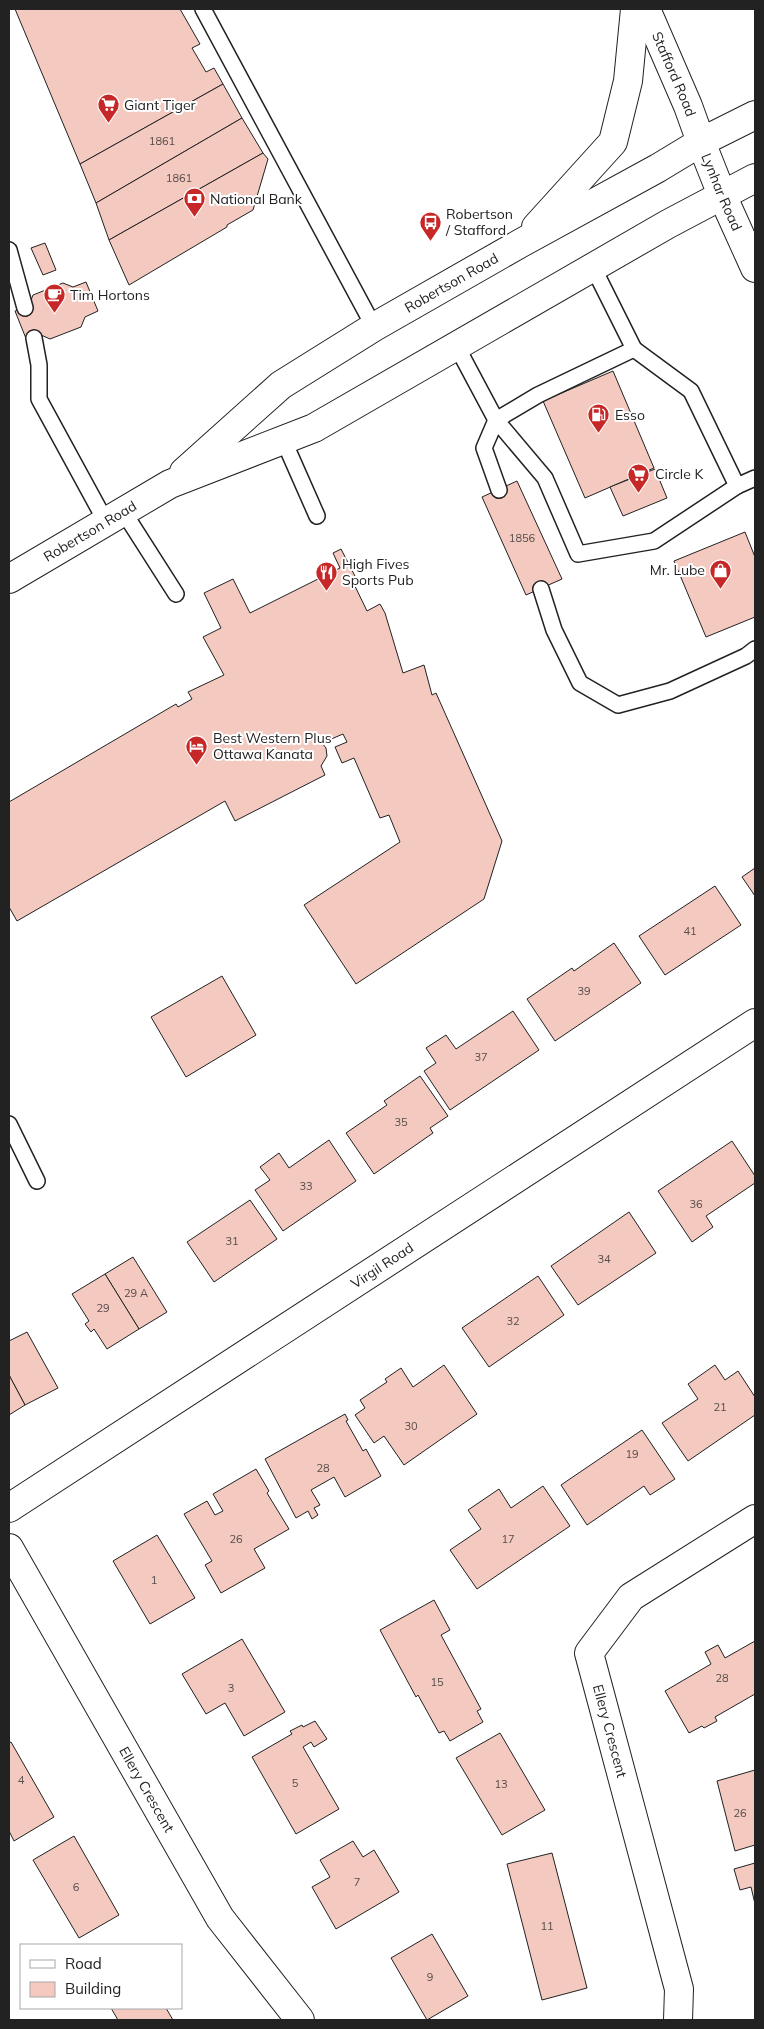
<svg xmlns="http://www.w3.org/2000/svg" width="764" height="2029" font-family="Mulish,sans-serif">
<style>
.building{fill:#f3c9c0;stroke:#222}
.lines{fill:none;stroke-linecap:round;stroke-linejoin:round}
.lane-casing{stroke:#222;stroke-width:18}
.street-casing{stroke:#222;stroke-width:30}
.secondary-casing{stroke:#222;stroke-width:30}
.primary-casing{stroke:#222;stroke-width:30}
.lane{stroke:#fff;stroke-width:15}
.street{stroke:#fff;stroke-width:28}
.secondary{stroke:#fff;stroke-width:28}
.primary{stroke:#fff;stroke-width:28}
.labels{text-anchor:middle;stroke-width:4;stroke-linejoin:round;paint-order:stroke}
.number-label{font-size:11px;fill:#564c4a}
.street-label{font-size:14px;fill:#222;stroke:#fff}
.poi-label{font-size:14px;fill:#222;stroke:#fff;text-anchor:start}
</style>
<rect width="100%" height="100%" fill="#fff"/>
<!-- building -->
<g class="building">
<polygon points="15,9 180,9 200,44 192,48 206,72 214,68 223,84 80,164"/>
<polygon points="223,84 242,118 96,203 80,164"/>
<polygon points="242,118 263,153 109,240 96,203"/>
<polygon points="263,153 268,159 253,210 227,225 227,227 129,285 109,240"/>
<polygon points="45,243 56,270 43,275 31,248"/>
<polygon points="86,282 98,311 85,317 81,327 50,339 41,335 27,341 15,311 29,305 33,295 63,283 73,287"/>
<polygon points="613,371 654,468 585,498 543,401"/>
<polygon points="655,469 667,498 623,516 610,487"/>
<polygon points="517,481 562,579 526,595 482,497"/>
<polygon points="745,532 755,557 755,617 706,637 674,561"/>
<polygon points="341,549 357,580 353,582 367,611 380,604 385,613 403,673 424,665 432,695 436,693 502,841 484,899 356,984 304,905 400,842 389,815 380,818 354,758 342,763 335,747 347,742 343,734 322,743 326,748 327,756 321,766 325,775 235,821 225,801 17,921 9,907 9,802 176,704 178,707 192,699 188,692 224,675 203,637 221,628 204,593 233,579 250,613 340,568 333,553"/>
<polygon points="755,868 755,896 742,877"/>
<polygon points="715,886 741,925 665,975 639,936"/>
<polygon points="614,943 641,983 555,1041 527,999 572,968 574,971"/>
<polygon points="222,976 256,1035 186,1077 151,1017"/>
<polygon points="513,1011 539,1050 450,1110 424,1071 436,1063 426,1048 446,1035 456,1049"/>
<polygon points="420,1076 448,1116 430,1128 433,1133 374,1174 346,1133 387,1105 384,1101"/>
<polygon points="329,1140 356,1181 283,1231 255,1190 270,1180 260,1167 279,1153 289,1168"/>
<polygon points="732,1141 755,1176 755,1183 706,1216 713,1227 692,1242 658,1191"/>
<polygon points="250,1200 277,1239 214,1282 187,1242"/>
<polygon points="629,1212 656,1253 578,1305 551,1266"/>
<polygon points="133,1257 167,1312 139,1329 105,1274"/>
<polygon points="105,1274 139,1329 107,1349 94,1329 91,1332 85,1324 89,1321 72,1294"/>
<polygon points="538,1276 564,1315 489,1367 462,1328"/>
<polygon points="27,1332 58,1388 25,1405 9,1375 9,1341"/>
<polygon points="444,1365 477,1414 404,1465 384,1436 374,1443 355,1415 365,1408 360,1400 387,1382 385,1379 401,1368 413,1387"/>
<polygon points="715,1365 725,1380 738,1371 755,1397 755,1415 688,1461 662,1423 698,1399 688,1384"/>
<polygon points="9,1375 25,1405 9,1415"/>
<polygon points="345,1414 348,1420 346,1421 363,1451 366,1449 381,1476 345,1497 334,1477 311,1490 320,1505 314,1508 318,1515 312,1519 308,1511 296,1518 265,1459"/>
<polygon points="642,1430 675,1479 650,1495 644,1486 587,1525 561,1485"/>
<polygon points="256,1469 269,1491 267,1493 289,1529 254,1549 265,1568 221,1593 205,1565 212,1561 184,1514 207,1501 215,1515 223,1511 213,1494"/>
<polygon points="543,1486 570,1526 477,1589 450,1550 481,1529 468,1510 499,1489 511,1508"/>
<polygon points="157,1535 195,1598 150,1624 113,1561"/>
<polygon points="434,1600 450,1630 441,1635 481,1709 477,1711 483,1722 450,1741 444,1731 439,1733 418,1695 416,1697 380,1630"/>
<polygon points="242,1639 285,1712 244,1736 225,1703 206,1714 182,1674"/>
<polygon points="755,1641 755,1694 715,1717 717,1721 704,1728 702,1726 689,1733 665,1691 711,1664 705,1652 718,1645 725,1658"/>
<polygon points="315,1721 327,1739 314,1747 311,1742 303,1747 339,1809 296,1834 252,1757 292,1734 290,1731 302,1725 303,1727"/>
<polygon points="500,1733 545,1810 502,1835 456,1758"/>
<polygon points="11,1742 54,1817 14,1841 9,1831 9,1743"/>
<polygon points="755,1770 755,1845 735,1851 717,1781"/>
<polygon points="74,1836 119,1915 79,1938 33,1860"/>
<polygon points="353,1841 363,1857 374,1850 399,1892 336,1929 312,1887 330,1877 320,1860"/>
<polygon points="552,1853 587,1988 542,2000 507,1864"/>
<polygon points="755,1863 755,1904 751,1887 740,1890 734,1869"/>
<polygon points="432,1934 468,1996 427,2020 391,1958"/>
<polygon points="111,2008 166,2008 173,2020 118,2020"/>
</g>
<g class="lines">
<defs>
<g id="lane">
<polyline points="203,9 374,327"/>
<polyline points="9,250 25,308"/>
<polyline points="593,267 634,349"/>
<polyline points="34,338 39,365 39,399 106,522"/>
<polyline points="456,345 496,420 538,395 634,349 691,391 737,486 755,478"/>
<polyline points="283,439 317,516"/>
<polyline points="499,490 484,448 496,420 545,478 578,554 654,541 737,486"/>
<polyline points="123,511 176,594"/>
<polyline points="541,589 554,630 580,683 618,705 670,691 746,656 755,649"/>
<polyline points="9,1124 37,1181"/>
</g>
<g id="street">
<path id="s1" d="M646,9l42,97 13,36"/>
<path id="s2" d="M9,1548l211,370 80,102"/>
<polyline points="678,2020 679,1989 589,1653 631,1597 755,1519"/>
</g>
<g id="secondary">
<path id="s3" d="M701,142l21,53 33,73"/>
<path id="s4" d="M9,1508l746,-485"/>
</g>
<g id="primary">
<polyline points="536,227 613,142 628,81 635,9"/>
<path id="s5" d="M184,472l97,-87 93,-58 147,-84 137,-75 43,-26 54,-27"/>
<path id="s6" d="M9,579l161,-95 144,-56 354,-204 87,-46"/>
</g>
</defs>
<!-- lane casing -->
<use href="#lane" class="lane-casing"/>
<!-- street casing -->
<use href="#street" class="street-casing"/>
<!-- secondary casing -->
<use href="#secondary" class="secondary-casing"/>
<!-- primary casing -->
<use href="#primary" class="primary-casing"/>
<!-- lane -->
<use href="#lane" class="lane"/>
<!-- street -->
<use href="#street" class="street"/>
<!-- secondary -->
<use href="#secondary" class="secondary"/>
<!-- primary -->
<use href="#primary" class="primary"/>
</g>
<!-- icons -->
<defs>
<symbol id="supermarket-pin" viewBox="-11 -11 22 30"><path d="M0 17L-7.5 6A9.5 9.5 0 1 1 7.5 6Z" fill="#c62828" stroke="#fff"/><path d="M-6-5.5h2.5l.6 2H6L4.5 2H-2.5L-4.4-4H-6ZM-1.5 3.2a1.3 1.3 0 1 0 .1 0ZM3 3.2a1.3 1.3 0 1 0 .1 0Z" fill="#fff"/></symbol>
<symbol id="bank-pin" viewBox="-11 -11 22 30"><path d="M0 17L-7.5 6A9.5 9.5 0 1 1 7.5 6Z" fill="#c62828" stroke="#fff"/><path d="M-6-4H6V4H-6ZM0-2.3a2.3 2.3 0 1 0 0 4.6a2.3 2.3 0 1 0 0-4.6Z" fill="#fff"/></symbol>
<symbol id="bus-pin" viewBox="-11 -11 22 30"><path d="M0 17L-7.5 6A9.5 9.5 0 1 1 7.5 6Z" fill="#c62828" stroke="#fff"/><path d="M-5-6H5V4H4V6H2V4H-2V6H-4V4H-5ZM-3.5-4V0h7V-4ZM-3.5 1.2v1.5H-2V1.2ZM2 1.2v1.5H3.5V1.2Z" fill="#fff"/></symbol>
<symbol id="cafe-pin" viewBox="-11 -11 22 30"><path d="M0 17L-7.5 6A9.5 9.5 0 1 1 7.5 6Z" fill="#c62828" stroke="#fff"/><path d="M-5.5-4.5H6V0H3Q3 3.5 0 3.5H-2.5Q-5.5 3.5-5.5 0ZM3-3.2v2h1.7v-2ZM-6 4.5H4V6H-6Z" fill="#fff"/></symbol>
<symbol id="fuel-pin" viewBox="-11 -11 22 30"><path d="M0 17L-7.5 6A9.5 9.5 0 1 1 7.5 6Z" fill="#c62828" stroke="#fff"/><path d="M-5.5-6h7V0h2V4h1.3V-2.5L3-4.5l.8-.8L6-3V5H2.5V1h-1V6h-7ZM-4.2-4.7v3.2H.2V-4.7Z" fill="#fff"/></symbol>
<symbol id="shop-pin" viewBox="-11 -11 22 30"><path d="M0 17L-7.5 6A9.5 9.5 0 1 1 7.5 6Z" fill="#c62828" stroke="#fff"/><path d="M-5-2.5h2.3a2.7 3.5 0 0 1 5.4 0H5L5.5 6h-11ZM-1.5-2.5h3a1.5 2.3 0 0 0-3 0Z" fill="#fff"/></symbol>
<symbol id="restaurant-pin" viewBox="-11 -11 22 30"><path d="M0 17L-7.5 6A9.5 9.5 0 1 1 7.5 6Z" fill="#c62828" stroke="#fff"/><path d="M-5-6h1v4h1v-4h1v4h1v-4h1v5L-1.5 .5V6h-2V.5L-5-1ZM5-6V6H3V1.5H1.5Q1.5-4 5-6Z" fill="#fff"/></symbol>
<symbol id="hotel-pin" viewBox="-11 -11 22 30"><path d="M0 17L-7.5 6A9.5 9.5 0 1 1 7.5 6Z" fill="#c62828" stroke="#fff"/><path d="M-6-4.5h1.5V1H6V5H4.5V3h-9V5H-6ZM-4 0a1.8 1.8 0 1 1 3.6 0ZM.5 0V-2.5h3Q6-2.5 6 0Z" fill="#fff"/></symbol>
</defs>
<g fill-rule="evenodd">
<use href="#supermarket-pin" x="96" y="92" width="25" height="34"/>
<use href="#bank-pin" x="182" y="186" width="25" height="34"/>
<use href="#bus-pin" x="418" y="210" width="25" height="34"/>
<use href="#cafe-pin" x="42" y="282" width="25" height="34"/>
<use href="#fuel-pin" x="586" y="402" width="25" height="34"/>
<use href="#supermarket-pin" x="626" y="462" width="25" height="34"/>
<use href="#shop-pin" x="708" y="558" width="25" height="34"/>
<use href="#restaurant-pin" x="314" y="560" width="25" height="34"/>
<use href="#hotel-pin" x="184" y="734" width="25" height="34"/>
</g>
<g class="labels">
<!-- number labels -->
<g class="number-label">
<text x="162" y="145">1861</text>
<text x="179" y="182">1861</text>
<text x="522" y="542">1856</text>
<text x="690" y="935">41</text>
<text x="584" y="995">39</text>
<text x="481" y="1061">37</text>
<text x="401" y="1126">35</text>
<text x="306" y="1190">33</text>
<text x="696" y="1208">36</text>
<text x="232" y="1245">31</text>
<text x="604" y="1263">34</text>
<text x="136" y="1297">29 A</text>
<text x="103" y="1312">29</text>
<text x="513" y="1325">32</text>
<text x="720" y="1411">21</text>
<text x="411" y="1430">30</text>
<text x="632" y="1458">19</text>
<text x="323" y="1472">28</text>
<text x="236" y="1543">26</text>
<text x="508" y="1543">17</text>
<text x="154" y="1584">1</text>
<text x="722" y="1682">28</text>
<text x="437" y="1686">15</text>
<text x="231" y="1692">3</text>
<text x="21" y="1784">4</text>
<text x="295" y="1787">5</text>
<text x="501" y="1788">13</text>
<text x="740" y="1817">26</text>
<text x="357" y="1886">7</text>
<text x="76" y="1891">6</text>
<text x="547" y="1930">11</text>
<text x="430" y="1981">9</text>
</g>
<!-- street labels -->
<g class="street-label">
<text dy="5" stroke="none"><textPath href="#s1" startOffset="71">Stafford Road</textPath></text>
<text dy="5" stroke="none"><textPath href="#s3" startOffset="54">Lynhar Road</textPath></text>
<text dy="5" stroke="none"><textPath href="#s5" startOffset="329">Robertson Road</textPath></text>
<text dy="5" stroke="none"><textPath href="#s6" startOffset="94">Robertson Road</textPath></text>
<text dy="5" stroke="none"><textPath href="#s4" startOffset="445">Virgil Road</textPath></text>
<text transform="translate(610 1731) rotate(75)" y="5">Ellery Crescent</text>
<text dy="5" stroke="none"><textPath href="#s2" startOffset="278">Ellery Crescent</textPath></text>
</g>
<!-- poi labels -->
<g class="poi-label">
<text x="124" y="110">Giant Tiger</text>
<text x="210" y="204">National Bank</text>
<text x="446" y="219">Robertson<tspan x="446" dy="16">/ Stafford</tspan></text>
<text x="70" y="300">Tim Hortons</text>
<text x="615" y="420">Esso</text>
<text x="655" y="479">Circle K</text>
<text x="342" y="569">High Fives<tspan x="342" dy="16">Sports Pub</tspan></text>
<text x="705" y="575" text-anchor="end">Mr. Lube</text>
<text x="213" y="743">Best Western Plus<tspan x="213" dy="16">Ottawa Kanata</tspan></text>
</g>
</g>
<!-- border -->
<rect width="764" height="2029" fill="none" stroke="#222222" stroke-width="20"/>
<!-- legend -->
<rect x="20" y="1944" width="162" height="65" fill="#ffffff" stroke="#a7a7a7"/>
<rect x="30" y="1960" width="25" height="8" fill="#ffffff" stroke="#a7a7a7"/>
<text x="65" y="1969" font-size="15" fill="#222222">Road</text>
<rect x="30" y="1982" width="25" height="15" fill="#f3c9c0" stroke="#a7a7a7"/>
<text x="65" y="1994" font-size="15" fill="#222222">Building</text>
</svg>
